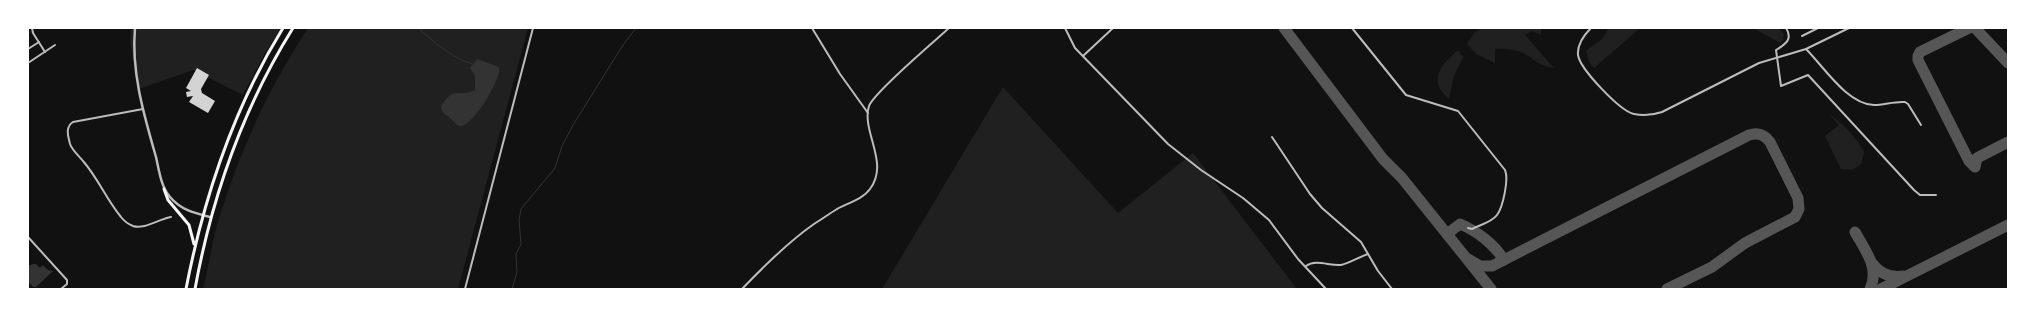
<svg xmlns="http://www.w3.org/2000/svg" width="2036" height="317" font-family="Rubik,sans-serif">
<style>
.green{fill:#202020}
.water{fill:#333}
.lines{fill:none;stroke-linecap:round;stroke-linejoin:round}
.stream{stroke:#333;stroke-width:1}
.taxiway{stroke:#565656;stroke-width:11}
.building{fill:#d3d3d3}
.minor{stroke:#bcbcbc;stroke-width:2}
.tertiary{stroke:#bcbcbc;stroke-width:2.5}
.secondary{stroke:#f5f5f5;stroke-width:3}
</style>
<rect width="100%" height="100%" fill="#111"/>
<!-- green -->
<g class="green">
<polygon points="131,28 281,28 265,53 243,95 193,70 139,89 130,42"/>
<path d="M308,28h220l-70,261h-255c6,-25 10,-52 18,-77 21,-66 49,-126 87,-184z"/>
<path d="M1481,28h60v7l-9,-4 -7,4 29,33c-14,-1 -20,-9 -31,-15 -8,-4 -20,-5 -28,-4v14l-19,-9 -9,-10 7,-11z"/>
<polygon points="1609,28 1640,28 1594,68 1589,62 1586,51 1602,39"/>
<polygon points="1753,28 1778,28 1784,34 1783,40 1780,43"/>
<path d="M1458,50l5,7 -9,19 -5,23c-22,-19 -8,-34 9,-49z"/>
<polygon points="1003,87 1118,213 1193,153 1297,289 882,289"/>
<path d="M1829,114c15,10 27,23 35,38l-3,12 -9,6 -11,-1 -16,-33 14,-11z"/>
</g>
<!-- water -->
<g class="water">
<path d="M477,59l22,8c3,12 -28,62 -39,59 -4,-1 -7,-6 -10,-8 -4,-4 -8,-4 -9,-11 12,-22 17,-9 34,-17v-14l-5,-8z"/>
<polygon points="33,264 36,264 40,268 43,265 48,270 53,271 36,287 33,287 28,281 28,266"/>
</g>
<g class="lines">
<!-- stream -->
<g class="stream">
<path d="M418,28c17,15 33,29 54,36"/>
<polyline points="512,289 517,272 516,254 521,244 519,220 521,209 555,168 562,146 573,125 623,45 636,28"/>
</g>
<!-- taxiway -->
<g class="taxiway">
<polyline points="1284,28 1383,159 1402,178 1491,289"/>
<polyline points="1969,28 1920,52 1918,56 1918,60 1969,161 1975,167 1977,158 2008,142"/>
<polyline points="1975,28 2008,63"/>
<path d="M1855,232c10,18 25,36 15,57"/>
<path d="M1447,234l13,-10c17,7 34,20 44,36"/>
<path d="M1468,259l12,7h12l257,-131c9,-3 16,0 21,7l28,56 1,11 -4,8 -50,26 -33,24 -45,22"/>
<path d="M1872,263c8,11 18,15 31,13"/>
<polyline points="1881,289 2008,225"/>
</g>
</g>
<!-- building -->
<polygon class="building" points="197,68 209,75 201,89 202,93 215,101 208,113 189,102 193,96 187,97 186,92 191,91 186,88"/>
<g class="lines">
<!-- minor -->
<g class="minor">
<polyline points="32,28 33,33 45,52"/>
<polyline points="812,28 840,74 868,113"/>
<polyline points="1065,28 1075,48 1168,144 1201,170 1243,198 1269,220 1298,259 1326,289"/>
<path d="M1352,28l54,67 52,16 47,59c4,9 -2,37 -8,45 -5,7 -17,10 -25,14l-4,-1"/>
<path d="M1591,28c-7,7 -14,16 -13,27 2,14 42,56 56,59 9,2 19,1 28,-2l97,-49 47,-14 43,-21"/>
<path d="M1786,28c7,11 0,16 -10,22l5,36 27,-11 106,115 6,5h16"/>
<polyline points="1802,36 1818,28"/>
<polyline points="28,49 39,42"/>
<path d="M1806,49c18,18 41,55 68,56 10,0 21,-4 31,-3l3,2 13,21"/>
<polyline points="1083,56 1113,28"/>
<polyline points="28,63 55,45"/>
<path d="M143,109l-70,13c-8,5 -5,14 -3,22 2,6 9,12 13,17 15,17 23,38 38,56 3,4 7,7 12,9 11,4 26,-7 38,-9"/>
<polyline points="1272,137 1310,194 1322,208 1361,242 1378,271 1392,289"/>
<polyline points="28,237 67,280 67,284 61,289"/>
<path d="M1306,266c10,-7 23,0 35,-1 9,-2 18,-8 27,-11"/>
<polyline points="465,289 533,28"/>
<path d="M742,289c22,-23 46,-47 72,-65 8,-5 15,-10 23,-15 11,-6 26,-10 33,-20 20,-26 -9,-58 -1,-83 5,-14 66,-65 80,-78"/>
</g>
<!-- tertiary -->
<path class="tertiary" d="M135,28c-4,44 9,87 21,129 3,13 5,30 14,40 11,13 24,16 40,20"/>
<!-- secondary -->
<g class="secondary">
<polyline points="164,189 168,200 189,225 194,244"/>
<path d="M186,289c18,-93 47,-180 97,-261"/>
<path d="M195,289c17,-93 48,-181 98,-261"/>
</g>
</g>
<!-- border -->
<rect width="2036" height="317" fill="none" stroke="#ffffff" stroke-width="58"/>
</svg>
